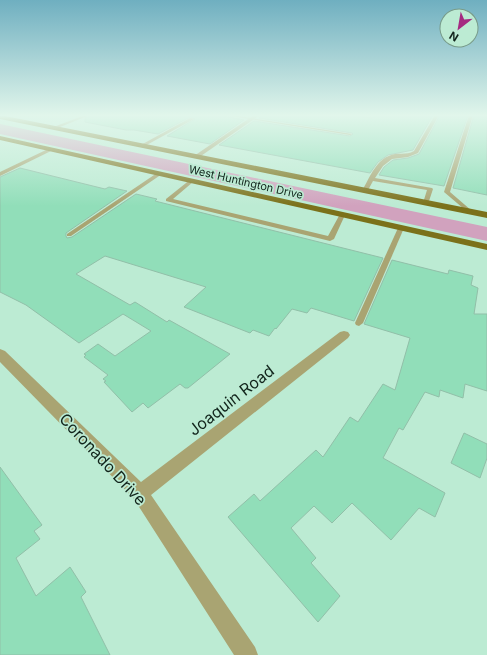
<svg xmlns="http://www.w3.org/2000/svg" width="487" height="655" font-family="Inter,sans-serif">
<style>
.green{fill:#d1a2be}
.building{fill:#91deb9;stroke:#91bfa8}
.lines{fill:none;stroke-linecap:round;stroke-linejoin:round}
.lane{fill:#a9a472;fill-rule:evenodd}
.street{fill:#a9a472;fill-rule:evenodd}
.primary{fill:#7b711a;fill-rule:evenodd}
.labels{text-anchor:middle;stroke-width:3.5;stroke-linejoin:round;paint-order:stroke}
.far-street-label{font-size:11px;fill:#11241b;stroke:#bcebd3}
.near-street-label{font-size:16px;fill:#11241b;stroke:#bcebd3}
</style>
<rect width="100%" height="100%" fill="#bcebd3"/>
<!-- green -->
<polygon class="green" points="0,124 487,227 487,241 0,134"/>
<!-- building -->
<g class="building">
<polygon points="91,115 223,115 224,116 244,120 210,144 167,136 195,119 190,117 158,134 134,130 126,130 85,122 85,118"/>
<polygon points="261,115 351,115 372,118 375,115 433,115 413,150 388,155 378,162 370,173 219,145 254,121 350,136 353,134 352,133 259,118"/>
<polygon points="440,115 468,115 444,186 379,175 384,167 393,160 408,158 419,154"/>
<polygon points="474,115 487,115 487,195 453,188"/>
<polygon points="20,168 105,189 109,187 127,191 66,233 66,236 67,238 72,237 136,194 157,199 155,201 383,258 354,321 311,308 307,313 292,309 276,329 275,328 269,336 253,330 250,333 184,307 206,287 105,256 76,274 130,305 135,302 167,322 169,320 230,354 188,388 185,388 180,384 148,408 143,403 132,412 104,382 106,381 103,379 108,375 84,357 86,355 84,354 98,344 115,356 151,331 123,314 79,343 26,305 0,292 0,177"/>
<polygon points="392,260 448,274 449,270 473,276 471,285 478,288 474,314 487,314 487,391 465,384 463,398 440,390 439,397 425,392 403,430 399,428 383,458 445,493 435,517 419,508 391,540 352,503 332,523 314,506 291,528 316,558 311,563 340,596 318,622 228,517 254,494 260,501 316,450 323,457 350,417 358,422 383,384 395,390 410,338 364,324"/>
<polygon points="464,433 487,444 487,458 480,478 451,463"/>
<polygon points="0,467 42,525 34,531 40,539 16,558 36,596 70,567 86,592 81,597 110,655 0,655"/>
</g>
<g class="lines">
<!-- lane -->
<g class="lane">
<polygon points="85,115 90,115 55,129 51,128"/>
<polygon points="224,115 232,115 352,134 350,135"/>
<path d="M435,115h4l-21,38 -10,4 -16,2 -9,7 -8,12 57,10 1,1 -5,15 -5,-1 4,-13 -54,-9 -6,11h-4l-1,-1c8,-14 15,-34 33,-37 7,-1 13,1 19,-3z"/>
<polygon points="469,115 473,115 450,192 472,211 473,212 470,214 444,192"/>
<polygon points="190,118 194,119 143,147 139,146"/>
<polygon points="48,149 53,150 0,176 0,172"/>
<polygon points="157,173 162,174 71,236 67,236 67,234"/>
<polygon points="191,179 193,180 193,182 173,199 328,236 340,214 345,215 334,239 330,241 166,201 166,199"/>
<polygon points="401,226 404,228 363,323 359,326 356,325 355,323 398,228"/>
</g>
<!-- street -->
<g class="street">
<polygon points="254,115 260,115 198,158 194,158 194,156"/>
<polygon points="344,331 348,332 350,335 348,338 151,495 255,647 258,655 234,655 134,499 0,362 0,349 5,351 141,482 340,332"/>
</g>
<!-- primary -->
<g class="primary">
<polygon points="0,115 487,212 487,218 0,119"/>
<polygon points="0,136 487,244 487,250 0,140"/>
</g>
</g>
<!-- sky -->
<linearGradient id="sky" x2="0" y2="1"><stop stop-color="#6fafc0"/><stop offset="0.56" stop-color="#e1f6eb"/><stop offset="1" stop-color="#e1f6eb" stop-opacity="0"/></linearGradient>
<rect width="487" height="206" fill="url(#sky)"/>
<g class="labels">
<!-- far-street labels -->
<g class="far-street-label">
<text transform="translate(246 182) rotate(13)" y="4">West Huntington Drive</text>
</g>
<!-- near-street labels -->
<g class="near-street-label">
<text transform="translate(231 400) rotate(-38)" y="6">Joaquin Road</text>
<text transform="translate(103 459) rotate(47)" y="6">Coronado Drive</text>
</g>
</g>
<!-- north arrow -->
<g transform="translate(459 28) rotate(211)"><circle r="19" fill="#bcebd3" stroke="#789b89"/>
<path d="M0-3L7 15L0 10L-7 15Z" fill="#a52b81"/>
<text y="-6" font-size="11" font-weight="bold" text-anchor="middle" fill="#11241b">N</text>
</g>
</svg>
